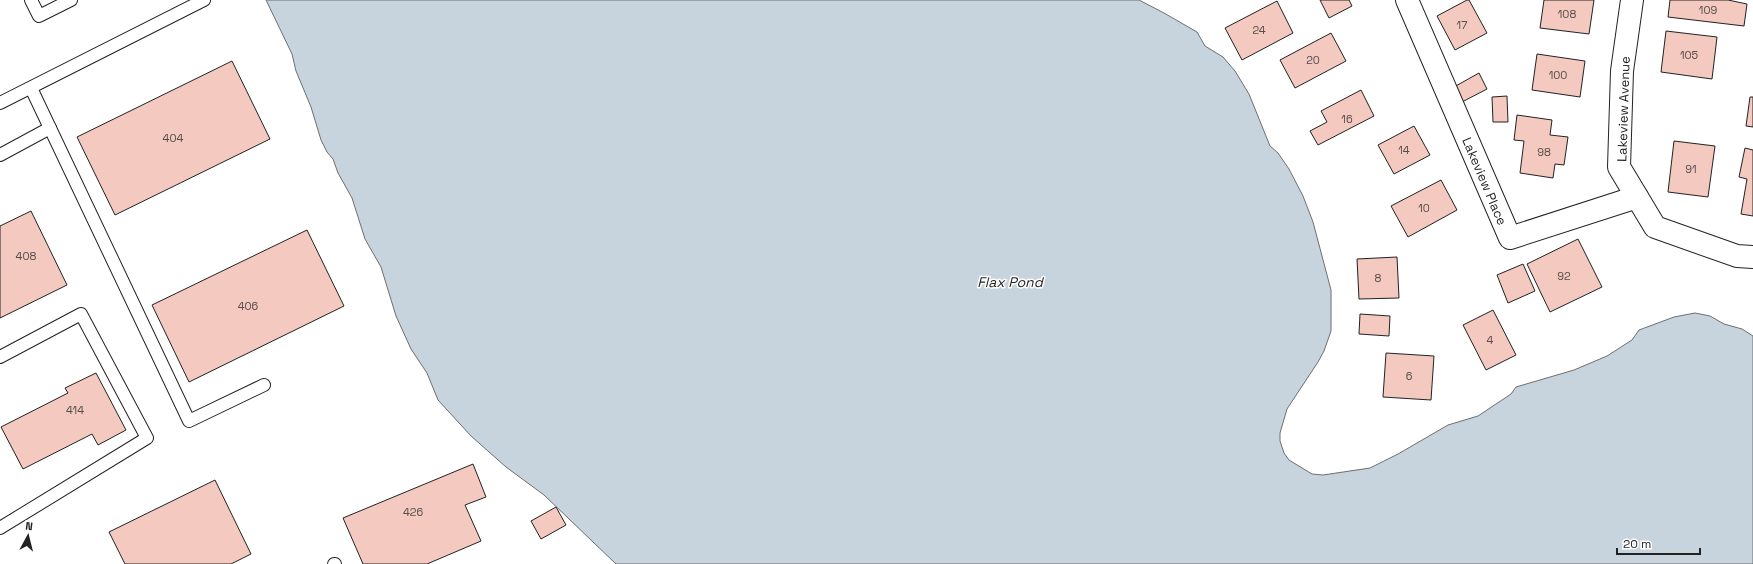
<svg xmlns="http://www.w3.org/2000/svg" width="1753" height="564" font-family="'Space Grotesk',sans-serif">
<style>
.water{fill:#c7d3dd;stroke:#6f6f6f}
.building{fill:#f3c9c0;stroke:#222}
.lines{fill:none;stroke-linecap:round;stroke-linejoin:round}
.service-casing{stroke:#222;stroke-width:14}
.minor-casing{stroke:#222;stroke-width:24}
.service{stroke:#fff;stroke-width:12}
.minor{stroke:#fff;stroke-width:22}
.labels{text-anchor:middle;stroke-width:3;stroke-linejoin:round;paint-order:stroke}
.number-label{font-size:11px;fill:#564c4a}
.street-label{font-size:13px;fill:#222;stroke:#fff}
.water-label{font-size:14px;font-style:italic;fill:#222;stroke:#fff}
</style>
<rect width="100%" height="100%" fill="#fff"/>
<!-- water -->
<polygon class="water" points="266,0 1139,0 1164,13 1197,32 1205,46 1223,57 1235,71 1249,94 1270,146 1278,153 1289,169 1303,196 1313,222 1331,290 1331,331 1324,351 1318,362 1287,409 1280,433 1280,441 1284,453 1289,460 1312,474 1323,475 1370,468 1398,454 1448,425 1478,416 1511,394 1516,387 1574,370 1607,356 1632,340 1639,330 1674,317 1695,313 1710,316 1724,324 1742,329 1753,336 1753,564 616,564 544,495 506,467 471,436 438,400 427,373 411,349 396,316 381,267 365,239 352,198 338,173 333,159 327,152 321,140 311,107 296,71 292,54"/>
<!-- building -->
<g class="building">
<polygon points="1320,0 1349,0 1352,6 1329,18"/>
<polygon points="1467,0 1469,0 1487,33 1455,50 1437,16"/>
<polygon points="1544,0 1594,0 1589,34 1540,28"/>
<polygon points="1670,0 1728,0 1747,4 1744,26 1668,17"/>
<polygon points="1277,1 1293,33 1242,60 1225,28"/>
<polygon points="1666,31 1717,37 1712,79 1661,72"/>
<polygon points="1331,33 1346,61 1295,88 1280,60"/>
<polygon points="1537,54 1585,61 1580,97 1532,90"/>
<polygon points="232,61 270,139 115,215 77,137"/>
<polygon points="1479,73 1487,89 1462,102 1454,87"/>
<polygon points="1361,90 1374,116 1318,145 1310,131 1327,122 1321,111"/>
<polygon points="1507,96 1508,122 1493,122 1492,97"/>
<polygon points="1750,97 1753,97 1753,127 1746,126"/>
<polygon points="1517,115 1552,120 1550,135 1568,137 1564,165 1555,164 1553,178 1520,173 1524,141 1514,140"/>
<polygon points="1414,126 1430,155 1394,174 1378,145"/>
<polygon points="1674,141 1715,146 1708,197 1668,192"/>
<polygon points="1745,148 1753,150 1753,216 1741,214 1747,179 1739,177"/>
<polygon points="1441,180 1457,210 1408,237 1391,206"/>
<polygon points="31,211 67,285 0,318 0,226"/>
<polygon points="307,230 344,306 189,382 152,305"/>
<polygon points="1578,239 1602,287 1550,312 1527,264"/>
<polygon points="1397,257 1399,298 1359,299 1357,259"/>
<polygon points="1523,264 1535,291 1508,303 1497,275"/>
<polygon points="1493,310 1516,355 1486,370 1463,325"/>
<polygon points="1360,314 1390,316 1389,336 1359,334"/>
<polygon points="1386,353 1434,356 1431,400 1383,397"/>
<polygon points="96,373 126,430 98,445 92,434 23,469 1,427 68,393 65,388"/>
<polygon points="473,464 486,497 465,505 481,541 427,564 363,564 343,518"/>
<polygon points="215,480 251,554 231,564 125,564 109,532"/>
<polygon points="556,507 566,525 541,539 531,521"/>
</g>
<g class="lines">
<defs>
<g id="service">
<polyline points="31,0 39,16 71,0"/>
<polyline points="31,88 189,421 264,385"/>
<polyline points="0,103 204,0"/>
<polyline points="0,155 50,128"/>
<polyline points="0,357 81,314 147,438 0,528"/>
<polyline points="334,564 335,564"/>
</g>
<g id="minor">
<polyline points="1407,0 1510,238 1637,197"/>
<polyline points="1632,0 1622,71 1619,167 1655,227 1737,256 1753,257"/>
</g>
</defs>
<!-- service casing -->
<use href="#service" class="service-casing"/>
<!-- minor casing -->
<use href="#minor" class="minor-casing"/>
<!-- service -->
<use href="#service" class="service"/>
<!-- minor -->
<use href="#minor" class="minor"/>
</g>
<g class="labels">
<!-- number labels -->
<g class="number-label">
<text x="1708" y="14">109</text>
<text x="1567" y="18">108</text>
<text x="1462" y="29">17</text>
<text x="1259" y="34">24</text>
<text x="1689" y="59">105</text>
<text x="1313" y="64">20</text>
<text x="1558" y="79">100</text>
<text x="1347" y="123">16</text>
<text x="173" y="142">404</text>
<text x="1404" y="154">14</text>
<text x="1544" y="156">98</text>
<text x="1691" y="173">91</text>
<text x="1424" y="212">10</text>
<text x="26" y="260">408</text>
<text x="1564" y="280">92</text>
<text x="1378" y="282">8</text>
<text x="248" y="310">406</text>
<text x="1490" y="344">4</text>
<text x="1409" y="380">6</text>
<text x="75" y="414">414</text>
<text x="413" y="516">426</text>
</g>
<!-- street labels -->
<g class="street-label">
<text transform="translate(1623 109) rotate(-88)" y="5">Lakeview Avenue</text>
<text transform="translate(1485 181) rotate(67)" y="5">Lakeview Place</text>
</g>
<!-- water labels -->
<g class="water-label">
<text x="1010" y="287">Flax Pond</text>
</g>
</g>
<!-- north arrow -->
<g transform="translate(28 536) rotate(7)" stroke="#ffffff" stroke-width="3" paint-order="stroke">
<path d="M0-3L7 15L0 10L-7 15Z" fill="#222222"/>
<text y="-6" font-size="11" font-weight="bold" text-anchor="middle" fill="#222222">N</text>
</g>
<!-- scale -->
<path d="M1617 548v6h83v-6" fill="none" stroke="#222222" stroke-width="2"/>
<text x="1623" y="548" font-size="12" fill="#222222" stroke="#ffffff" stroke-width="3" paint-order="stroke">20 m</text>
</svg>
